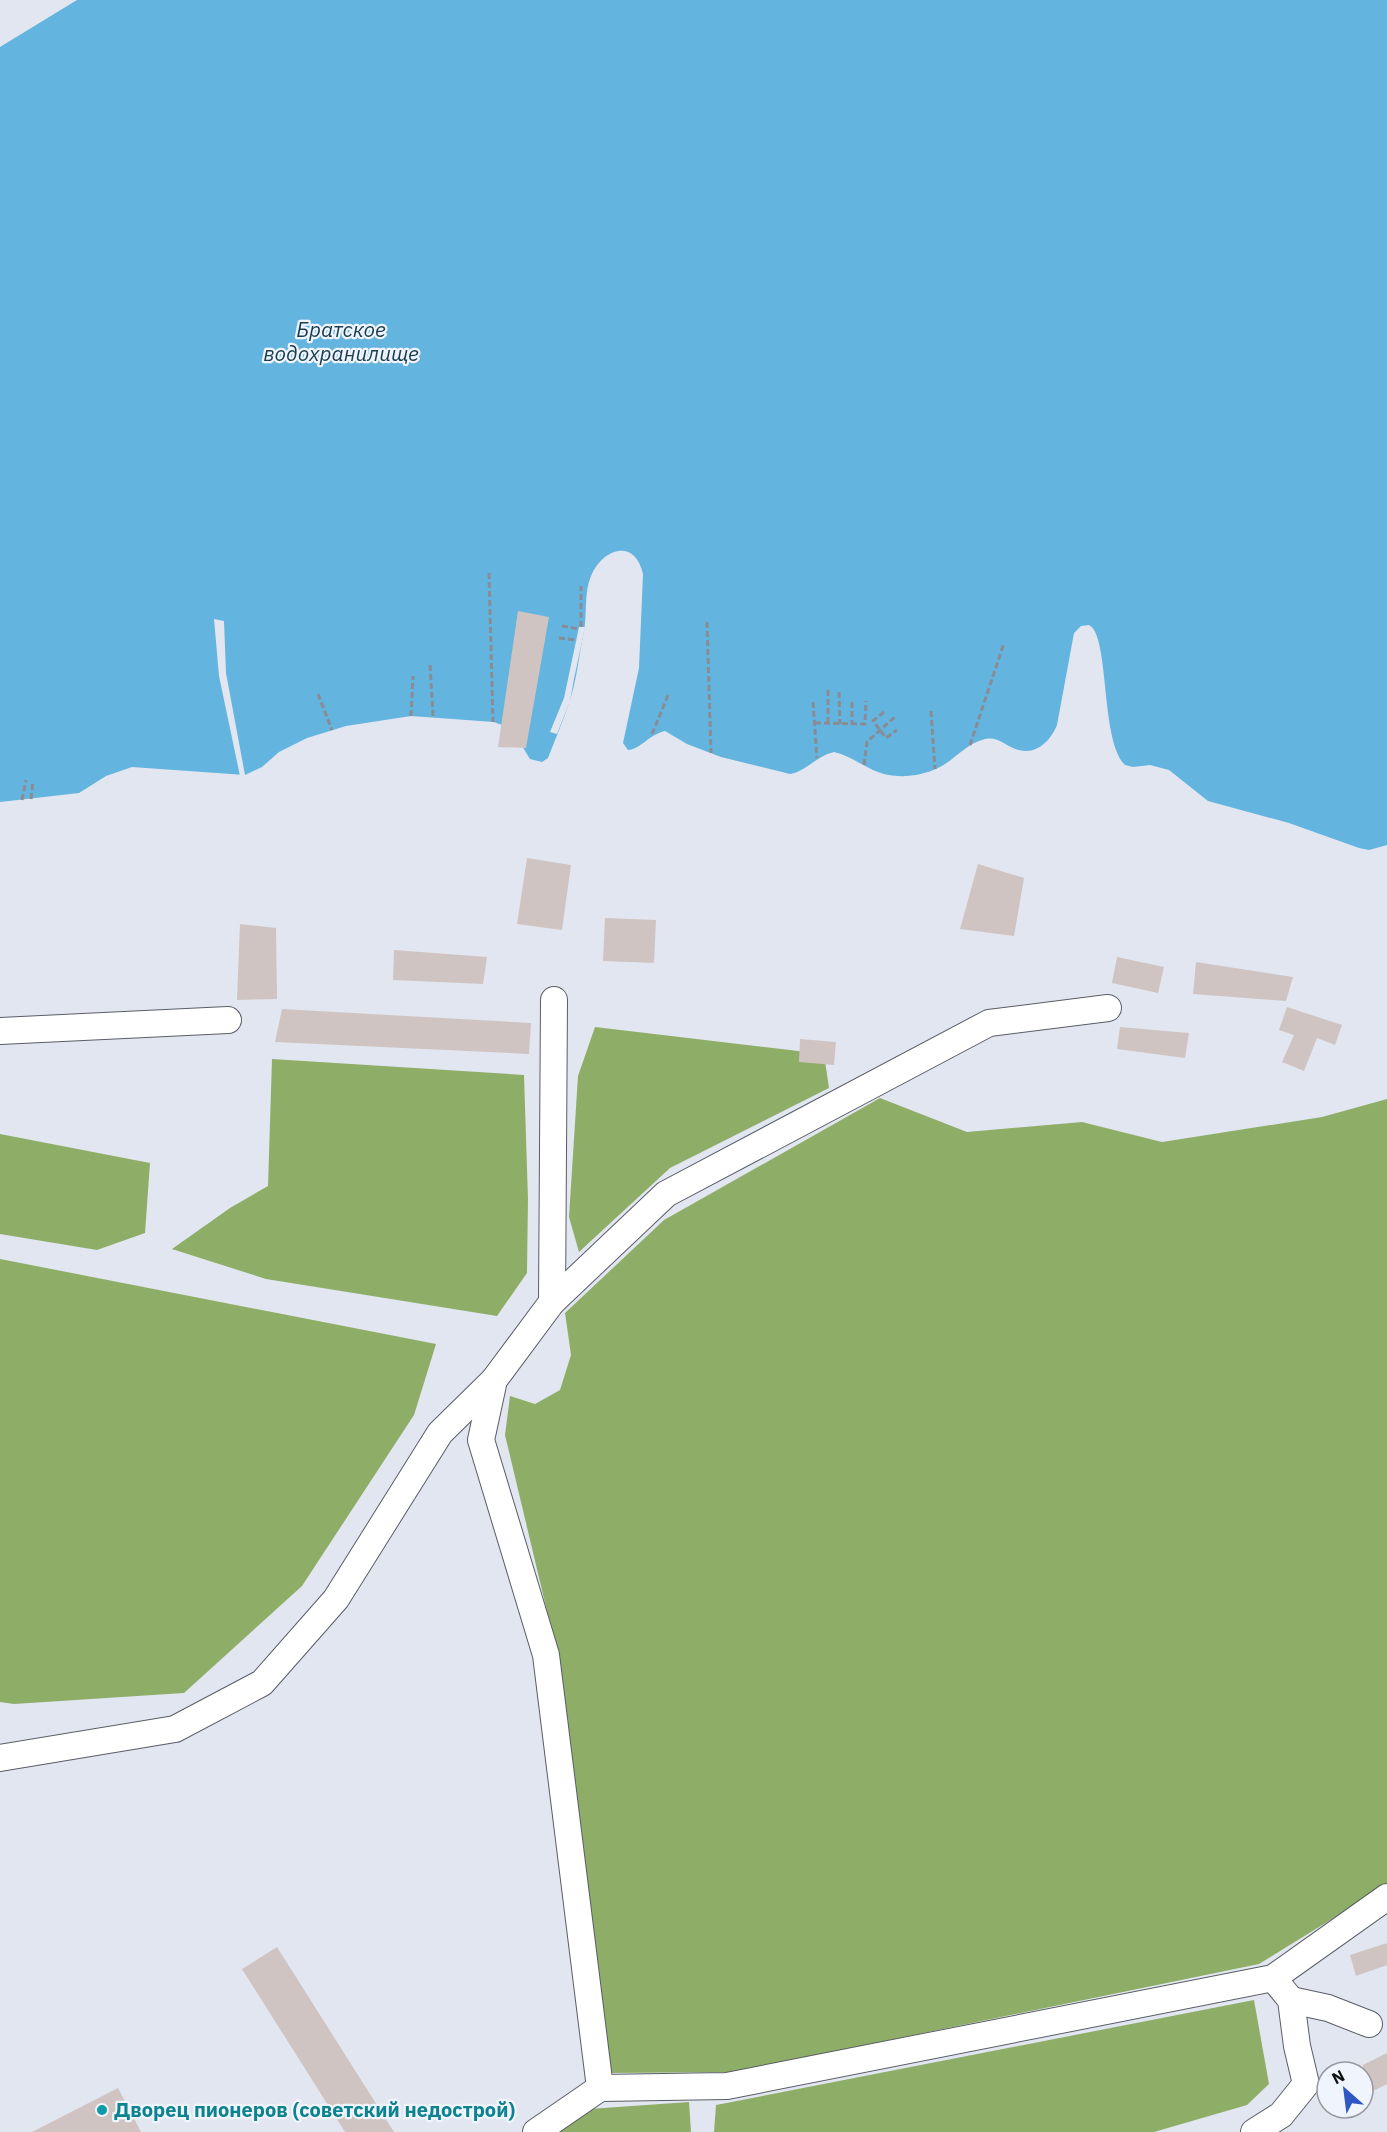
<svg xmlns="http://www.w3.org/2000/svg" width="1387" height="2132" font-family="'IBM Plex Sans',sans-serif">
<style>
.forest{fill:#8eae68}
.water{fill:#63b4df}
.pier{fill:#e2e6f0}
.building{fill:#cfc4c1}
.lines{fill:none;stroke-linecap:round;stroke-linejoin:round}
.minor-casing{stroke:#595d65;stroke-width:28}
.path{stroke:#898c94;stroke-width:3;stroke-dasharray:6 3;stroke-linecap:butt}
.minor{stroke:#fff;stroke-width:26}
.culture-dot{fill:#0f9aa8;stroke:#eff4fd;stroke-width:2}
.labels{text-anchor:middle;stroke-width:4.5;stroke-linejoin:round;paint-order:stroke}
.culture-label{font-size:20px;font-weight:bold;fill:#0d838f;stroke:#eff4fd;text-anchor:start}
.water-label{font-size:21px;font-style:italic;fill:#193d50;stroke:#eff4fd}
</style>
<rect width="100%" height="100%" fill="#e2e6f0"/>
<!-- forest -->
<g class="forest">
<polygon points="595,1027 824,1054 829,1088 670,1168 579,1252 569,1217 578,1076"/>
<polygon points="272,1059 524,1075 528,1199 527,1273 497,1316 266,1279 172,1249 230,1208 268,1186"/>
<polygon points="880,1098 967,1132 1082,1122 1162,1142 1322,1117 1387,1099 1387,1885 1259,1964 734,2072 610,2073 557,1653 505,1435 510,1396 535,1404 560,1390 571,1355 565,1313 664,1220"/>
<polygon points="0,1134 150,1163 145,1233 97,1250 0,1234"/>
<polygon points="0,1259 436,1344 414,1415 302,1586 184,1693 14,1704 0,1702"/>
<polygon points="1254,2000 1269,2084 1247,2105 1154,2132 714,2132 716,2105"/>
<polygon points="689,2102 691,2132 560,2132 589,2109"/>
</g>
<!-- water -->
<path class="water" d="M77,0h1310v845l-18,5 -10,-2 -70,-25 -81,-22 -39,-31 -19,-5 -17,2 -8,-2c-25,-24 -15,-130 -36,-140l-8,1 -7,7 -17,92c-6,15 -20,30 -38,25 -13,-3 -20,-14 -34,-11 -20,5 -30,21 -47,29 -14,7 -34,10 -49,7 -20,-3 -36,-19 -55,-23 -18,4 -27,19 -44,22l-69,-17 -34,-13 -22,-13c-17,4 -24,18 -37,19l-5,-7 16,-75 4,-94c-8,-36 -40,-26 -52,2 -7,16 -4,38 -7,55 -5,23 -7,49 -15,72 -6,18 -14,37 -21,55l-6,4 -12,-3 -11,-18 -12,-14 -13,-5 -83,-6 -65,10 -39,12 -28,14 -17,15 -17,8 -113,-8 -26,9 -27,17 -79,9v-755z"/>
<!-- pier -->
<g class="pier">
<polygon points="214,619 224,621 226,673 245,775 240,776 219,676"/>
<polygon points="579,627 585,627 574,679 570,701 557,734 550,732 564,698"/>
</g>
<!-- building -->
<g class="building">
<polygon points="518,611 549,617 526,748 498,747"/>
<polygon points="527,858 571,865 562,930 517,924"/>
<polygon points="978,864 1024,878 1014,936 960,929"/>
<polygon points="605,918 656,920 654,963 603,961"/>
<polygon points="240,924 276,928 277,999 237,1000"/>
<polygon points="394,950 487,957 483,984 393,980"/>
<polygon points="1117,957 1164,967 1158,993 1112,983"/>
<polygon points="1196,962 1293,977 1286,1001 1193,994"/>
<polygon points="1287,1007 1342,1025 1335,1045 1317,1038 1304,1071 1282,1062 1294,1035 1279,1030"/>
<polygon points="282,1009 531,1023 529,1054 275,1042"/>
<polygon points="1120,1027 1189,1033 1185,1058 1117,1049"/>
<polygon points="800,1039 836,1042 834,1065 799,1062"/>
<polygon points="1387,1943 1387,1965 1356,1976 1350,1955"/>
<polygon points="277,1947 394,2132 345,2132 242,1969"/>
<polygon points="1387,2053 1387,2084 1363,2096 1363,2065"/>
<polygon points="118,2088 141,2132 32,2132"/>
</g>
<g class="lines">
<defs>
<g id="minor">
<polyline points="554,1000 552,1302 494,1380 481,1440 546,1655 600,2088"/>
<polyline points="0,1031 228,1020"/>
<polyline points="552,1302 666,1194 989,1023 1108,1008"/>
<polyline points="0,1758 175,1729 262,1683 336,1599 440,1433 494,1380"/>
<polyline points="1291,2000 1328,2008 1369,2024"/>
<polyline points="536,2132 600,2088 727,2086 1273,1978 1387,1897"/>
<polyline points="1254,2132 1281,2115 1306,2084 1297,2046 1291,2000 1273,1978"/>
</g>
</defs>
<!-- minor casing -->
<use href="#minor" class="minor-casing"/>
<!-- path -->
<g class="path">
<polyline points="489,573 493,722"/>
<polyline points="707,622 711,753"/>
<polyline points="562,626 579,629"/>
<polyline points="581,627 581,586"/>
<polyline points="559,638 577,640"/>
<polyline points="430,665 433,716"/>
<polyline points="828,690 828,724"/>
<polyline points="839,692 840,724"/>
<polyline points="318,694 332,730"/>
<polyline points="813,702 817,758"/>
<polyline points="852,702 852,724"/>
<polyline points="931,711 935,769"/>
<polyline points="884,712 873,721 886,738 897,730"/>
<polyline points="411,716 413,676"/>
<polyline points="815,723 865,724 866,701"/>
<polyline points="652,734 669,693"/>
<polyline points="970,745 1004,643"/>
<polyline points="864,765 867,742 895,717"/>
<polyline points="31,799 33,781"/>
<polyline points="22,800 26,780"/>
</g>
<!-- minor -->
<use href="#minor" class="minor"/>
</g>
<!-- markers -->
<circle class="culture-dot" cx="102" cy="2110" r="6"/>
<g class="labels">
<!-- culture labels -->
<g class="culture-label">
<text x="114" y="2117">Дворец пионеров (советский недострой)</text>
</g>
<!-- water labels -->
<g class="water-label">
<text x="341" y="337">Братское<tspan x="341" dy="24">водохранилище</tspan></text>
</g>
</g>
<!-- north arrow -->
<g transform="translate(1345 2090) rotate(332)"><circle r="28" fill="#eff4fd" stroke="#969aa0" stroke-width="1.5"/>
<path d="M0-4.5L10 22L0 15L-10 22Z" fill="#2e56c5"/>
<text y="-9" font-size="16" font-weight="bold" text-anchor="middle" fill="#101215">N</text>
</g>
</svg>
